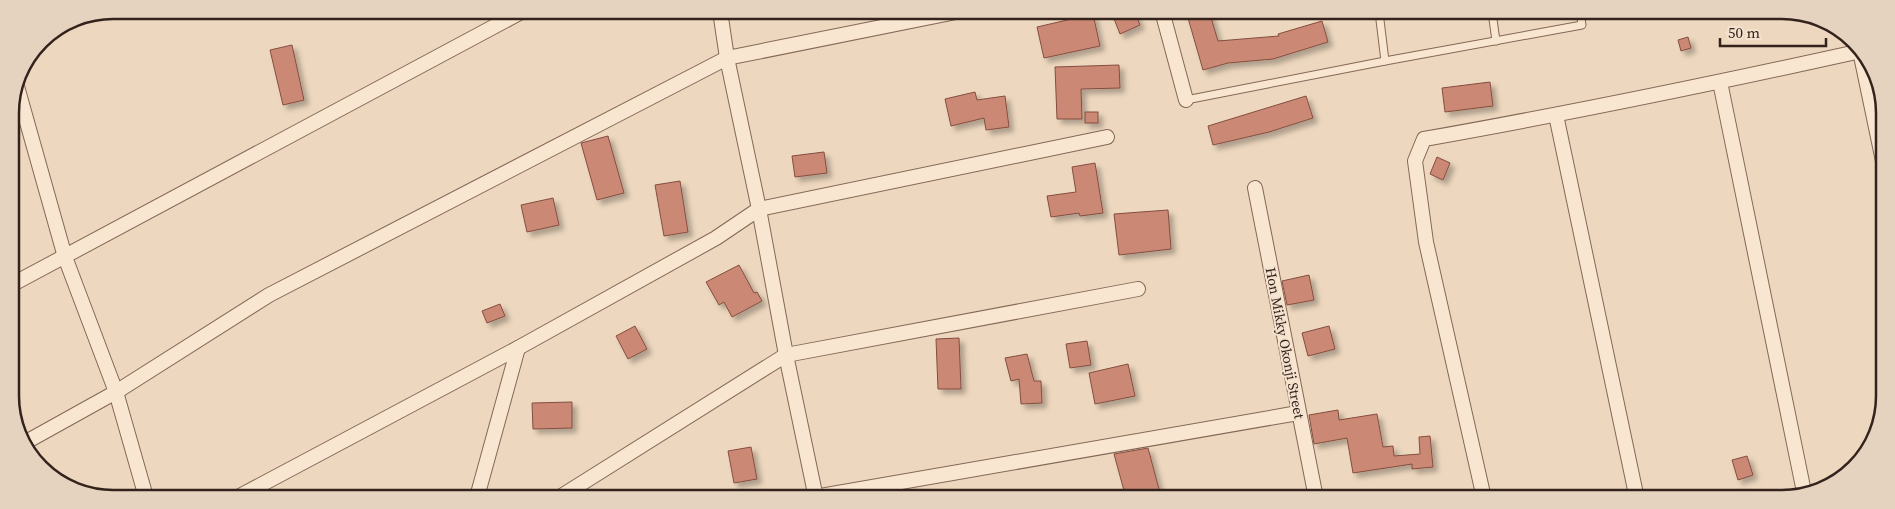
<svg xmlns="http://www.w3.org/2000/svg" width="1895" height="509" font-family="'Source Serif 4',serif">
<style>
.building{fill:#cb8975;stroke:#844d3e;filter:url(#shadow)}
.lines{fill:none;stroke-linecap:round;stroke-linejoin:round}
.service-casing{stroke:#856757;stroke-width:9}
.minor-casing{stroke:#856757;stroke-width:16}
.service{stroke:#f8e6d1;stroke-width:7}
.minor{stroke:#f8e6d1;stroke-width:14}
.labels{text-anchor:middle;stroke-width:4;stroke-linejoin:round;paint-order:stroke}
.street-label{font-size:14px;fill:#34231c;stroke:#f4e2ce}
.rim{fill:none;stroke:#34231c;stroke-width:2.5}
</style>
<defs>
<filter id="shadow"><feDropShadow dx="4.5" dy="4.5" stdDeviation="2.5" flood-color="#0004"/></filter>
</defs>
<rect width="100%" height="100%" fill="#edd7be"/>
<!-- building -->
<g class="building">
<polygon points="1111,11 1134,11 1140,25 1120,34"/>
<polygon points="1186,11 1209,11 1218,41 1279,36 1278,34 1322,21 1328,42 1273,59 1228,63 1203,70"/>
<polygon points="1093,14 1100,46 1044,58 1037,27"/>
<polygon points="1688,37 1691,48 1681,51 1678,40"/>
<polygon points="292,45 304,100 283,105 270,50"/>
<polygon points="1119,65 1120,88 1081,89 1082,119 1057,119 1055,67"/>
<polygon points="1490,82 1493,106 1445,112 1442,88"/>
<polygon points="975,92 977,100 1005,96 1009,127 986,130 984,118 951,126 945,99"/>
<polygon points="1306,96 1313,118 1269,132 1213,145 1208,126"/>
<rect x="1085" y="112" width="13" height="11"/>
<polygon points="608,136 624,193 597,200 581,143"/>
<polygon points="824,152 827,173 795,177 792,156"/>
<polygon points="1437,157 1450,163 1443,180 1430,174"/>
<polygon points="1095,163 1103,213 1080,216 1079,213 1051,217 1047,196 1076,192 1072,167"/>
<polygon points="680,181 688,232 664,236 655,185"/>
<polygon points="553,198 559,225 527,232 521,205"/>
<polygon points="1168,210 1171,249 1119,255 1114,214"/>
<polygon points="739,265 754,293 757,292 762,301 732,317 724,302 719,305 706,282"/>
<polygon points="1309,275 1314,300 1287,305 1282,281"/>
<polygon points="500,304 505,316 487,323 482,311"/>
<polygon points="635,326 647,349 628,359 616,336"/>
<polygon points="1329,326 1335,349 1308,356 1302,333"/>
<polygon points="959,338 961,389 938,389 936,339"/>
<polygon points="1087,341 1091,365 1070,368 1066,344"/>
<polygon points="1027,354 1034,381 1041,381 1042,403 1021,404 1019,379 1011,381 1005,358"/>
<polygon points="1128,364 1135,396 1095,404 1089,373"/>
<polygon points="572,402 572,428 533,429 532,403"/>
<polygon points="1338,410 1339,420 1377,414 1383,447 1393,446 1394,456 1420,454 1419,437 1430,436 1433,467 1412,469 1412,464 1353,473 1347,438 1314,444 1309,415"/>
<polygon points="751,447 757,479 734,483 728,451"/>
<polygon points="1148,448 1160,493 1142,498 1126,498 1114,454"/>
<polygon points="1747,456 1753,475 1738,480 1732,460"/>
</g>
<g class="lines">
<defs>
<g id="service">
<polyline points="1379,12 1385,61"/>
<polyline points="1492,12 1496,41"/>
<polyline points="1186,100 1385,61 1582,25 1580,12"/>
</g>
<g id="minor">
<polyline points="720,11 727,58 759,209 786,355 816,498"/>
<polyline points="1162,11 1186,100"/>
<polyline points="1860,51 1883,161"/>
<polyline points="1720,82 1804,492"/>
<polyline points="16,83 65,257 116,392 146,497"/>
<polyline points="1556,115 1637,499"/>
<polyline points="1255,188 1316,498"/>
<polyline points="11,285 525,10"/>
<polyline points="26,442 116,392 269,295 727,58 961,11"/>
<polyline points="238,497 518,348 716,238 759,209 1107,137"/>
<polyline points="477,497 518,348"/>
<polyline points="560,497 786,355 1138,289"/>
<polyline points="809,498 1298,413"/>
<path d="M1484,498l-58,-256 -11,-81 9,-22c147,-26 292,-56 437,-88"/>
</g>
</defs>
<!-- service casing -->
<use href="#service" class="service-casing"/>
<!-- minor casing -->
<use href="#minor" class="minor-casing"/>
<!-- service -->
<use href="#service" class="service"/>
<!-- minor -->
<use href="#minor" class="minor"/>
</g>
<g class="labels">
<!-- street labels -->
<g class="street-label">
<text transform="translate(1285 343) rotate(79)" y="5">Hon Mikky Okonji Street</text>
</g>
</g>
<!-- crop -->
<path d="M0 0H1895V509H0ZM113 19H1782A94 94 0 0 1 1876 113V396A94 94 0 0 1 1782 490H113A94 94 0 0 1 19 396V113A94 94 0 0 1 113 19Z" fill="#e5d3c0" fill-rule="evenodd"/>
<path class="rim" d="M113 19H1782A94 94 0 0 1 1876 113V396A94 94 0 0 1 1782 490H113A94 94 0 0 1 19 396V113A94 94 0 0 1 113 19Z"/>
<!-- scale -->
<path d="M1720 38v8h106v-8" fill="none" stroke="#34231c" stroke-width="2.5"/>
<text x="1728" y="38" font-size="15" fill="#34231c" stroke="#f4e2ce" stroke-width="4" paint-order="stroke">50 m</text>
</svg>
